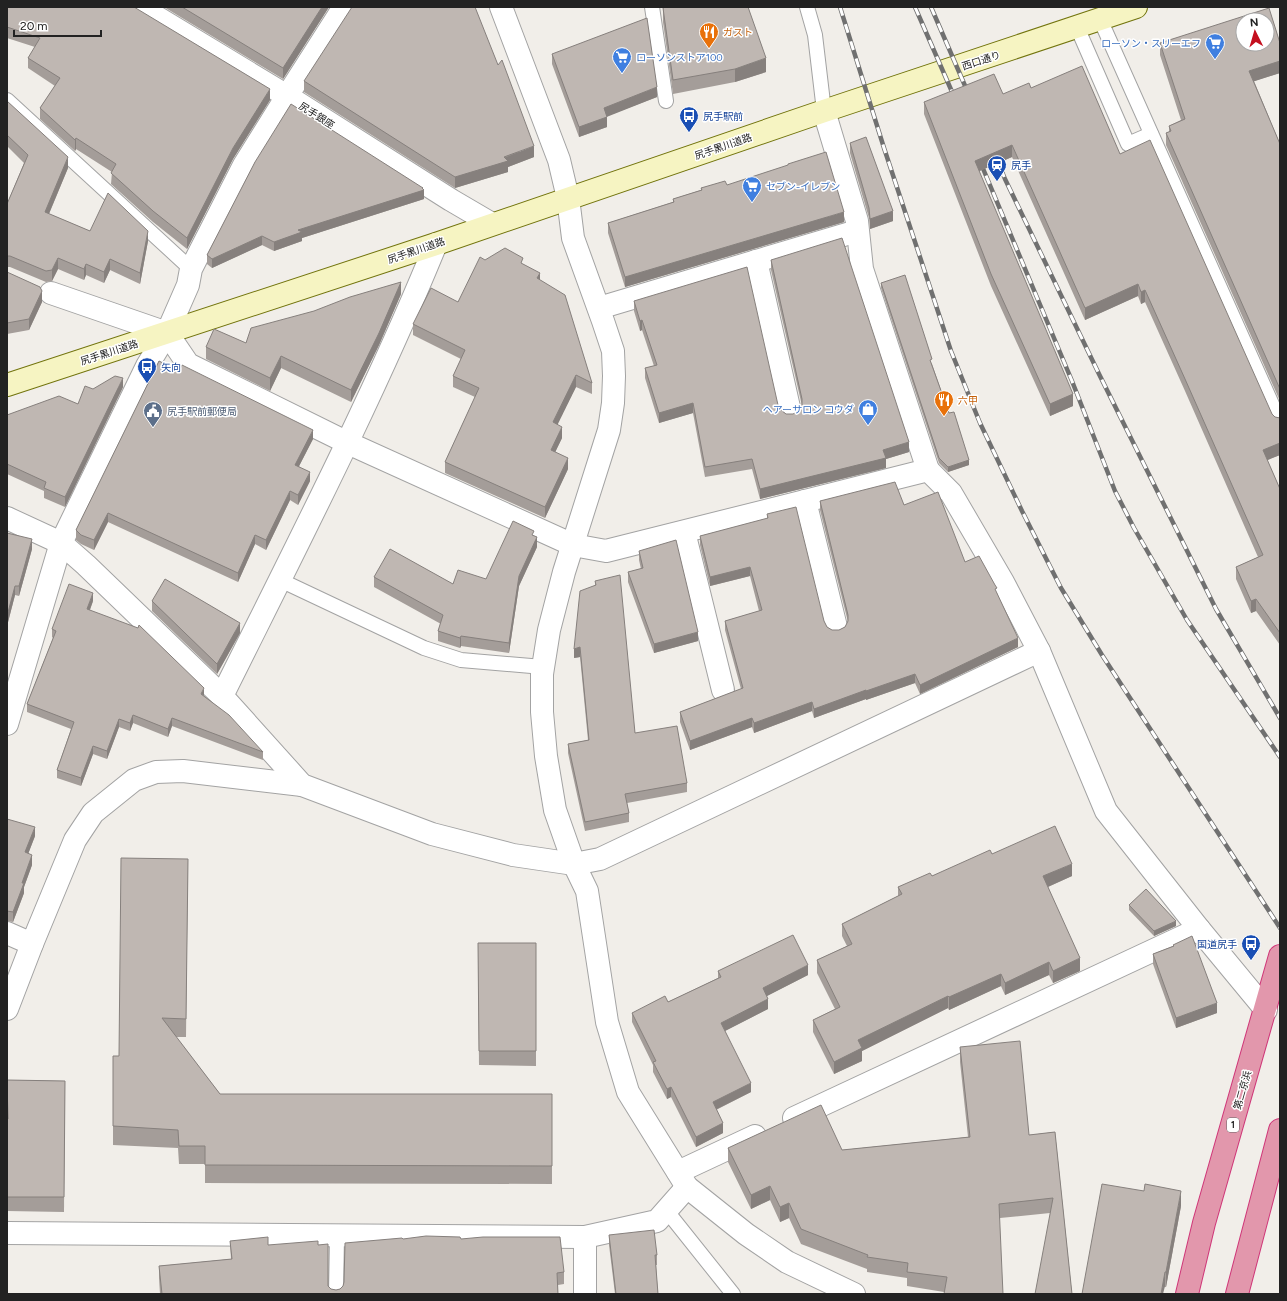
<svg xmlns="http://www.w3.org/2000/svg" width="1287" height="1301" font-family="Figtree,'Noto Sans JP',sans-serif">
<style>
.lines{fill:none;stroke-linecap:round;stroke-linejoin:round}
.lane-casing{stroke:#a3a3a3;stroke-width:16}
.street-casing{stroke:#a3a3a3;stroke-width:24}
.secondary-casing{stroke:#72740d;stroke-width:24}
.highway-casing{stroke:#cf3678;stroke-width:24}
.lane{stroke:#fff;stroke-width:14}
.street{stroke:#fff;stroke-width:22}
.secondary{stroke:#f6f4c2;stroke-width:22}
.highway{stroke:#e297ac;stroke-width:22}
.rail-casing{stroke:#707070;stroke-width:4.5}
.rail{stroke:#fff;stroke-width:3;stroke-dasharray:9;stroke-linecap:butt}
.wall{fill:#a49d99}
.shaded-wall{fill:#86807d}
.building{fill:#bfb7b2;stroke:#86807d;fill-rule:evenodd}
.labels{text-anchor:middle;stroke-width:3;stroke-linejoin:round;paint-order:stroke}
.shield{fill:#fff;stroke:#646464;stroke-width:1}
.shield-label{font-size:9px;font-weight:bold;fill:#222}
.food-label{font-size:10px;fill:#c56008;stroke:#fff;text-anchor:start}
.shop-label{font-size:10px;fill:#366cbe;stroke:#fff;text-anchor:end}
.street-label{font-size:10px;fill:#222;stroke:#fff}
.transit-label{font-size:10px;fill:#164399;stroke:#fff;text-anchor:start}
.service-label{font-size:10px;fill:#4e5e75;stroke:#fff;text-anchor:start}
</style>
<rect width="100%" height="100%" fill="#f1eee9"/>
<g class="lines">
<defs>
<g id="lane">
<polyline points="652,7 666,101"/>
<polyline points="807,7 815,35 824,111"/>
<polyline points="1100,19 1280,422"/>
<polyline points="1077,27 1128,144 1151,134"/>
<polyline points="7,100 191,269"/>
<polyline points="280,580 424,648 461,660 543,667"/>
<polyline points="666,1210 733,1294"/>
<polyline points="336,1294 337,1236"/>
</g>
<g id="street">
<polyline points="140,7 287,96 451,200 492,224"/>
<polyline points="501,7 559,160 568,198 573,238 603,321 613,351 614,376 613,403 609,430 564,572 549,630 542,674 542,712 546,756 555,810 574,864 587,891 607,1022 628,1092 687,1187 746,1234 787,1262 854,1294"/>
<polyline points="824,111 857,221 862,269 928,470"/>
<polyline points="756,261 790,412"/>
<polyline points="51,293 167,333 188,364 348,443 573,545 606,551 928,470 951,493 1003,582 1039,651 1106,811 1199,929 1266,1010"/>
<polyline points="599,308 857,231"/>
<polyline points="805,501 836,627"/>
<polyline points="7,518 61,543 86,565 222,696 302,785 432,834 513,855 574,864 600,859 1039,651"/>
<polyline points="684,532 723,690"/>
<path d="M222,696c74,-149 151,-298 214,-452"/>
<polyline points="7,724 61,543 147,366 167,333 188,285 191,269 244,165 287,96 344,7"/>
<polyline points="7,933 32,944"/>
<polyline points="7,1009 32,944 75,840 93,813 134,780 156,772 183,771 302,785"/>
<polyline points="794,1118 1199,929"/>
<polyline points="678,1172 755,1136"/>
<polyline points="7,1233 585,1237 657,1221 687,1187"/>
<polyline points="585,1294 585,1237"/>
</g>
<polyline id="secondary" points="7,385 436,244 824,111 1136,7"/>
<g id="highway">
<polyline points="1187,1294 1204,1223 1280,956"/>
<polyline points="1237,1294 1280,1130"/>
</g>
</defs>
<!-- lane casing -->
<use href="#lane" class="lane-casing"/>
<!-- street casing -->
<use href="#street" class="street-casing"/>
<!-- secondary casing -->
<use href="#secondary" class="secondary-casing"/>
<!-- highway casing -->
<use href="#highway" class="highway-casing"/>
<!-- lane -->
<use href="#lane" class="lane"/>
<!-- street -->
<use href="#street" class="street"/>
<!-- secondary -->
<use href="#secondary" class="secondary"/>
<!-- highway -->
<use href="#highway" class="highway"/>
<defs>
<g id="rail">
<polyline points="840,7 884,148 951,351 980,423 1022,511 1061,588 1102,655 1280,928"/>
<polyline points="915,7 956,101"/>
<polyline points="931,7 969,95"/>
<polyline points="994,152 1005,179 1099,374 1216,609 1280,718"/>
<polyline points="979,159 1072,381 1115,491 1134,528 1187,620 1280,757"/>
</g>
</defs>
<!-- rail casing -->
<use href="#rail" class="rail-casing"/>
<!-- rail -->
<use href="#rail" class="rail"/>
</g>
<!-- wall -->
<g class="wall">
<polygon points="7,7 270,100 233,159 187,249 153,222 111,184 112,172 76,149 75,151 40,119 40,108 55,86 28,68 28,58 35,47 7,38"/>
<polygon points="164,7 329,7 283,79"/>
<polygon points="663,8 766,72 735,82 673,94 663,22"/>
<polygon points="1160,43 1280,43 1280,73 1254,81 1280,144 1280,401 1166,145 1166,133 1169,132 1169,126 1181,120 1160,55"/>
<polygon points="552,54 657,97 607,116 607,127 579,137 552,64"/>
<polygon points="304,81 534,157 508,167 508,172 455,188 304,92"/>
<polygon points="1031,88 1120,154 1272,414 1275,417 1280,418 1280,455 1267,460 1280,489 1280,645 1256,611 1251,613 1236,579 1236,567 1258,557 1185,391 1145,302 1141,304 1138,296 1085,320 1012,157 979,171 1073,406 1050,416 991,286 924,114 924,102 1003,94"/>
<polygon points="7,101 68,168 49,214 90,231 148,241 140,284 110,270 104,283 86,275 84,280 58,269 52,281 46,282 10,267 7,267 7,204 24,163 7,146"/>
<polygon points="850,143 893,221 870,229 869,218 850,153"/>
<polygon points="255,162 423,189 424,199 302,238 302,241 274,251 262,245 212,268 207,264 207,255"/>
<polygon points="727,185 844,222 625,287 608,233 608,223 673,202 673,199 701,190 701,188"/>
<polygon points="485,260 523,264 540,280 592,383 592,394 576,387 557,424 562,438 555,452 568,469 545,518 445,473 445,462 475,397 453,387 453,376 461,359 413,335 413,324 458,302"/>
<polygon points="771,260 909,452 886,459 886,468 760,499 752,469 705,477 693,413 659,423 645,378 645,368 654,366 642,330 640,331 634,311 634,301 778,405 781,410 786,414 793,414 799,411 802,406 771,270"/>
<polygon points="7,272 42,302 29,330 7,334"/>
<polygon points="881,283 932,364 949,413 969,465 948,472 939,463 881,288"/>
<polygon points="401,294 379,345 351,402 281,368 270,391 206,359 206,347 246,343"/>
<polygon points="159,361 313,439 299,466 310,481 298,505 290,500 266,550 255,544 238,582 108,522 94,550 81,544 76,540 76,530"/>
<polygon points="123,387 65,507 44,498 44,491 7,474 7,415 78,404 93,389"/>
<polygon points="820,501 904,505 997,593 1018,647 920,694 915,683 866,700 866,699 814,718 812,711 754,733 752,727 690,750 680,722 680,712 741,689 725,630 725,621 759,611 750,576 710,586 700,545 700,536 767,519 767,514 827,627 832,630 839,630 845,627 848,622 820,510"/>
<polygon points="7,533 32,549 19,596 15,595 7,626"/>
<polygon points="534,535 537,547 519,586 509,653 461,646 460,648 438,641 438,631 441,624 374,587 374,577 453,584 486,579"/>
<polygon points="639,551 698,641 654,653 628,582 628,572 641,569 639,560"/>
<polygon points="595,581 635,733 687,783 687,792 627,803 629,813 629,822 585,831 568,753 568,744 588,740 580,657 574,658 595,585"/>
<polygon points="93,601 90,610 204,696 263,752 263,760 172,726 168,737 133,723 130,731 119,727 107,759 93,754 81,786 57,778 57,770 71,729 27,712 27,704 53,638 52,637 52,629"/>
<polygon points="152,601 240,633 217,674 152,611"/>
<polygon points="7,819 35,836 28,854 32,865 24,887 24,893 13,922 7,921"/>
<polygon points="992,854 1072,876 1048,887 1080,971 1053,983 1049,975 1005,995 1001,986 949,1010 948,1008 862,1051 862,1061 834,1074 813,1032 813,1020 835,1009 817,973 817,960 847,946 842,936 842,924 898,896 898,887 932,876"/>
<polygon points="188,859 186,1037 176,1037 220,1094 552,1094 552,1184 205,1183 205,1164 179,1164 178,1148 113,1145 113,1056 119,1056"/>
<polygon points="1129,905 1176,926 1154,936 1129,910"/>
<polygon points="478,943 536,943 536,1066 479,1065"/>
<polygon points="1173,945 1217,1013 1176,1028 1153,964 1153,954 1173,946"/>
<polygon points="718,971 808,975 767,996 768,1009 725,1031 751,1092 716,1110 723,1133 696,1147 671,1097 667,1099 653,1072 653,1065 632,1022 632,1013 668,1002 718,978"/>
<polygon points="960,1047 1029,1135 1055,1132 1072,1294 1050,1213 1000,1218 944,1292 907,1286 907,1278 867,1272 867,1269 801,1244 789,1218 780,1222 770,1200 751,1209 728,1162 728,1148 842,1150 968,1137 960,1062"/>
<polygon points="7,1080 65,1081 64,1212 7,1211"/>
<polygon points="1181,1206 1166,1287 1082,1294"/>
<polygon points="609,1235 657,1255 657,1265 656,1265 658,1294 615,1294 609,1245"/>
<polygon points="403,1239 461,1239 564,1272 564,1284 558,1285 558,1294 160,1294 159,1278 159,1266 231,1259 230,1241 268,1245 318,1245 328,1286 331,1289 336,1290 340,1289"/>
</g>
<!-- shaded-wall -->
<g class="shaded-wall">
<polygon points="322,7 329,7 283,79 283,68"/>
<polygon points="766,58 766,72 735,82 735,69"/>
<polygon points="1280,61 1280,73 1249,83 1249,71"/>
<polygon points="657,87 657,97 604,118 604,108"/>
<polygon points="270,89 270,100 233,159 187,249 187,238 233,148"/>
<polygon points="607,117 607,127 579,137 579,127"/>
<polygon points="76,138 76,149 75,151 75,140"/>
<polygon points="1012,145 1012,157 975,173 975,161"/>
<polygon points="534,146 534,157 508,167 508,172 455,188 455,177"/>
<polygon points="68,157 68,168 45,223 45,212"/>
<polygon points="422,188 423,188 423,190 424,190 424,199 302,238 302,241 274,251 274,242 298,230"/>
<polygon points="893,211 893,221 870,229 870,219"/>
<polygon points="844,212 844,222 625,287 625,277"/>
<polygon points="148,231 148,241 140,284 140,273"/>
<polygon points="262,236 262,245 212,268 212,259"/>
<polygon points="58,258 58,269 52,281 52,270"/>
<polygon points="110,259 110,270 104,283 104,272"/>
<polygon points="86,264 86,275 84,280 84,269"/>
<polygon points="540,273 540,284 537,278"/>
<polygon points="401,282 401,294 379,345 351,402 351,390"/>
<polygon points="1138,284 1138,296 1085,320 1085,308"/>
<polygon points="1145,290 1145,302 1141,304 1141,292"/>
<polygon points="42,291 42,302 29,330 29,319"/>
<polygon points="642,320 642,330 640,331 640,321"/>
<polygon points="281,356 281,368 270,391 270,378"/>
<polygon points="576,375 576,387 553,434 553,422"/>
<polygon points="123,378 123,387 65,507 65,497"/>
<polygon points="1073,394 1073,406 1050,416 1050,404"/>
<polygon points="693,403 693,413 659,423 659,413"/>
<polygon points="562,427 562,438 551,461 551,450"/>
<polygon points="313,430 313,439 295,474 295,465"/>
<polygon points="909,442 909,452 886,459 886,468 760,499 760,489 883,450"/>
<polygon points="1280,443 1280,455 1263,462 1263,450"/>
<polygon points="568,458 568,469 545,518 545,507"/>
<polygon points="969,460 969,465 948,472 948,467"/>
<polygon points="310,472 310,481 298,505 298,495"/>
<polygon points="290,491 290,500 266,550 266,540"/>
<polygon points="108,513 108,522 94,550 94,540"/>
<polygon points="255,535 255,544 238,582 238,573"/>
<polygon points="537,537 537,547 519,586 509,653 509,643 519,576"/>
<polygon points="32,539 32,549 19,596 19,586"/>
<polygon points="750,567 750,576 710,586 710,577"/>
<polygon points="15,586 15,595 7,626 7,616"/>
<polygon points="93,593 93,601 87,617 87,609"/>
<polygon points="1256,599 1256,611 1251,613 1251,601"/>
<polygon points="240,623 240,633 217,674 217,664"/>
<polygon points="698,632 698,641 654,653 654,644"/>
<polygon points="461,636 461,646 460,648 460,638"/>
<polygon points="1018,638 1018,647 920,694 920,685"/>
<polygon points="580,647 580,657 574,658 574,649"/>
<polygon points="915,674 915,683 866,700 866,691"/>
<polygon points="204,688 204,696 201,694"/>
<polygon points="866,690 866,699 814,718 814,709"/>
<polygon points="812,702 812,711 754,733 754,723"/>
<polygon points="133,715 133,723 130,731 130,723"/>
<polygon points="172,718 172,726 168,737 168,729"/>
<polygon points="752,718 752,727 690,750 690,741"/>
<polygon points="119,719 119,727 107,759 107,751"/>
<polygon points="93,746 93,754 81,786 81,778"/>
<polygon points="35,827 35,836 25,862 25,852"/>
<polygon points="32,855 32,865 24,887 24,893 13,922 13,912 22,883"/>
<polygon points="1072,864 1072,876 1043,889 1043,876"/>
<polygon points="1176,921 1176,926 1154,936 1154,931"/>
<polygon points="1080,958 1080,971 1053,983 1053,971"/>
<polygon points="1049,962 1049,975 1005,995 1005,983"/>
<polygon points="808,965 808,975 763,998 763,988"/>
<polygon points="1001,974 1001,986 949,1010 949,997"/>
<polygon points="948,996 948,1008 862,1051 862,1061 834,1074 834,1062 858,1040"/>
<polygon points="768,999 768,1009 721,1033 721,1023"/>
<polygon points="1217,1003 1217,1013 1176,1028 1176,1018"/>
<polygon points="751,1083 751,1092 713,1111 713,1102"/>
<polygon points="671,1087 671,1097 667,1099 667,1089"/>
<polygon points="723,1123 723,1133 696,1147 696,1137"/>
<polygon points="770,1186 770,1200 751,1209 751,1195"/>
<polygon points="1181,1191 1181,1206 1166,1287 1166,1272"/>
<polygon points="789,1203 789,1218 780,1222 780,1207"/>
<polygon points="1165,1272 1165,1286 1163,1294 1161,1294"/>
</g>
<!-- building -->
<g class="building">
<polygon points="7,7 134,7 270,89 233,148 187,238 153,211 111,173 116,164 76,138 75,140 40,108 60,78 28,58 40,38 7,27"/>
<polygon points="182,7 322,7 283,68"/>
<polygon points="352,7 475,7 498,65 502,60 534,146 504,157 508,161 455,177 304,81"/>
<polygon points="666,7 748,7 766,58 735,69 673,80 663,8"/>
<path d="M1269,8l11,35v18l-31,10 31,73v245l-114,-256 5,-2 -2,-5 16,-7 -25,-76zM1243,20h24v24h-24z"/>
<polygon points="647,18 657,87 604,108 607,117 579,127 552,54"/>
<polygon points="1082,66 1120,154 1150,140 1272,414 1275,417 1280,418 1280,443 1263,450 1280,489 1280,633 1256,599 1251,601 1236,567 1263,555 1185,379 1145,290 1141,292 1138,284 1085,308 1012,145 975,161 1073,394 1050,404 991,274 924,102 994,74 1003,94 1029,83 1031,88"/>
<polygon points="7,101 68,157 45,212 90,231 108,193 148,231 140,273 110,259 104,272 86,264 84,269 58,258 52,270 46,271 10,256 7,256 7,204 28,155 7,135"/>
<polygon points="291,104 423,188 422,188 424,190 298,230 302,232 274,242 262,236 212,259 207,255 255,162"/>
<polygon points="866,137 893,211 870,219 869,208 850,143"/>
<polygon points="826,152 844,212 625,277 608,223 674,202 673,199 702,190 701,188 725,181 727,185 788,165 788,164"/>
<polygon points="842,238 909,442 883,450 886,458 760,489 752,459 705,467 693,403 659,413 645,368 657,365 642,320 640,321 634,301 747,267 778,405 781,410 786,414 793,414 799,411 802,406 802,399 771,260"/>
<polygon points="505,248 523,258 521,263 540,273 537,278 565,295 592,383 576,375 553,422 562,427 551,450 568,458 545,507 445,462 479,388 453,376 465,350 413,324 431,288 458,302 480,257 485,260"/>
<polygon points="7,272 40,287 42,291 29,319 7,323"/>
<polygon points="905,275 932,359 930,360 949,413 954,412 969,460 948,467 939,458 881,283"/>
<polygon points="401,282 379,333 351,390 281,356 270,378 206,347 214,329 246,343 251,328 314,311 350,297"/>
<polygon points="159,361 179,371 182,365 313,430 295,465 310,472 298,495 290,491 266,540 255,535 238,573 108,513 94,540 81,535 76,530"/>
<polygon points="115,376 123,378 65,497 44,488 46,482 7,464 7,415 59,396 78,404 85,386 93,389"/>
<polygon points="895,482 904,505 938,492 965,562 979,556 995,585 997,588 995,589 1018,638 920,685 915,674 866,691 866,690 814,709 812,702 754,723 752,718 690,741 680,712 743,688 725,621 762,610 750,567 710,577 700,536 768,518 767,514 796,507 824,621 827,627 832,630 839,630 845,627 848,621 848,615 820,501"/>
<polygon points="513,521 534,531 532,535 537,537 519,576 509,643 461,636 460,638 438,631 443,615 374,577 390,549 453,584 458,570 486,579"/>
<polygon points="7,533 32,539 19,586 15,586 7,616"/>
<polygon points="676,540 698,632 654,644 628,572 643,568 639,551"/>
<polygon points="620,575 635,733 677,726 687,783 625,794 629,813 585,822 568,744 589,740 580,647 574,649 580,591 596,585 595,581"/>
<polygon points="165,579 240,623 217,664 152,601"/>
<polygon points="69,584 93,593 87,609 138,628 139,625 204,688 201,694 229,715 263,752 172,718 168,729 133,715 130,723 119,719 107,751 93,746 81,778 57,770 74,722 27,704 56,631 52,629"/>
<polygon points="7,819 35,827 25,852 32,855 22,883 24,883 13,912 7,911"/>
<polygon points="1055,826 1072,864 1043,876 1080,958 1053,971 1049,962 1005,983 1001,974 949,997 948,996 858,1040 862,1048 834,1062 813,1020 840,1007 817,960 852,944 842,924 902,894 898,887 930,873 932,876 990,850 992,854"/>
<polygon points="121,858 188,859 186,1019 162,1018 220,1094 552,1094 552,1166 205,1165 205,1146 179,1146 178,1130 113,1126 113,1056 119,1056"/>
<polygon points="1146,889 1176,921 1154,931 1129,905"/>
<polygon points="793,935 808,965 763,988 768,999 721,1023 751,1083 713,1102 723,1123 696,1137 671,1087 667,1089 653,1062 656,1061 632,1013 665,996 668,1002 721,977 718,971"/>
<polygon points="1192,936 1217,1003 1176,1018 1153,954 1174,946 1173,945"/>
<polygon points="478,943 536,943 536,1051 479,1051"/>
<polygon points="1020,1041 1029,1135 1055,1132 1072,1294 1035,1294 1053,1198 999,1204 1003,1294 944,1294 947,1277 907,1272 908,1263 867,1257 868,1255 801,1229 789,1203 780,1207 770,1186 751,1195 728,1148 821,1105 842,1150 970,1137 960,1047"/>
<polygon points="7,1080 65,1081 64,1197 7,1197 7,1119 8,1119"/>
<polygon points="1102,1184 1144,1191 1145,1184 1181,1191 1166,1272 1165,1272 1161,1294 1082,1294"/>
<polygon points="654,1230 657,1255 655,1255 658,1294 616,1294 609,1235"/>
<polygon points="426,1236 460,1237 461,1239 483,1237 560,1237 564,1272 557,1273 558,1294 162,1294 159,1266 232,1259 230,1241 268,1237 268,1245 318,1241 318,1245 328,1244 328,1286 331,1289 336,1290 340,1289 343,1286 344,1282 345,1243 402,1238 403,1239"/>
</g>
<!-- icons -->
<defs>
<symbol id="restaurant-pin" viewBox="-11 -11 22 30"><path d="M0 17L-7.5 6A9.5 9.5 0 1 1 7.5 6Z" fill="#e8710a" stroke="#fff"/><path d="M-5-6h1v4h1v-4h1v4h1v-4h1v5L-1.5 .5V6h-2V.5L-5-1ZM5-6V6H3V1.5H1.5Q1.5-4 5-6Z" fill="#fff"/></symbol>
<symbol id="supermarket-pin" viewBox="-11 -11 22 30"><path d="M0 17L-7.5 6A9.5 9.5 0 1 1 7.5 6Z" fill="#3f7fe0" stroke="#fff"/><path d="M-6-5.5h2.5l.6 2H6L4.5 2H-2.5L-4.4-4H-6ZM-1.5 3.2a1.3 1.3 0 1 0 .1 0ZM3 3.2a1.3 1.3 0 1 0 .1 0Z" fill="#fff"/></symbol>
<symbol id="bus-pin" viewBox="-11 -11 22 30"><path d="M0 17L-7.5 6A9.5 9.5 0 1 1 7.5 6Z" fill="#1a4fb4" stroke="#fff"/><path d="M-5-6H5V4H4V6H2V4H-2V6H-4V4H-5ZM-3.5-4V0h7V-4ZM-3.5 1.2v1.5H-2V1.2ZM2 1.2v1.5H3.5V1.2Z" fill="#fff"/></symbol>
<symbol id="station-pin" viewBox="-11 -11 22 30"><path d="M0 17L-7.5 6A9.5 9.5 0 1 1 7.5 6Z" fill="#1a4fb4" stroke="#fff"/><path d="M-3-6H3Q5-6 5-4V2Q5 4 3 4L4.5 6H3L1.5 4h-3L-3 6H-4.5L-3 4Q-5 4-5 2V-4Q-5-6-3-6ZM-3.5-4v3h7v-3ZM-3.5 1v1.5H-2V1ZM2 1v1.5H3.5V1Z" fill="#fff"/></symbol>
<symbol id="shop-pin" viewBox="-11 -11 22 30"><path d="M0 17L-7.5 6A9.5 9.5 0 1 1 7.5 6Z" fill="#3f7fe0" stroke="#fff"/><path d="M-5-2.5h2.3a2.7 3.5 0 0 1 5.4 0H5L5.5 6h-11ZM-1.5-2.5h3a1.5 2.3 0 0 0-3 0Z" fill="#fff"/></symbol>
<symbol id="civic-pin" viewBox="-11 -11 22 30"><path d="M0 17L-7.5 6A9.5 9.5 0 1 1 7.5 6Z" fill="#5c6f8a" stroke="#fff"/><path d="M-.6-6.5H3V-4.5H.6V-3L4-1V1h2V6H-6V1h2V-1L-.6-3ZM-1.2 2.5V6h2.4V2.5Z" fill="#fff"/></symbol>
</defs>
<g fill-rule="evenodd">
<use href="#restaurant-pin" x="698" y="21" width="22" height="30"/>
<use href="#supermarket-pin" x="1204" y="32" width="22" height="30"/>
<use href="#supermarket-pin" x="611" y="46" width="22" height="30"/>
<use href="#bus-pin" x="678" y="105" width="22" height="30"/>
<use href="#station-pin" x="986" y="154" width="22" height="30"/>
<use href="#supermarket-pin" x="741" y="175" width="22" height="30"/>
<use href="#bus-pin" x="136" y="356" width="22" height="30"/>
<use href="#restaurant-pin" x="933" y="389" width="22" height="30"/>
<use href="#shop-pin" x="857" y="398" width="22" height="30"/>
<use href="#civic-pin" x="142" y="400" width="22" height="30"/>
<use href="#bus-pin" x="1240" y="933" width="22" height="30"/>
</g>
<g class="labels">
<!-- shield labels -->
<rect class="shield" x="1227" y="1118" width="12" height="14" rx="3"/>
<g class="shield-label">
<text x="1233" y="1128">1</text>
</g>
<!-- food labels -->
<g class="food-label">
<text x="723" y="36">ガスト</text>
<text x="958" y="404">六甲</text>
</g>
<!-- shop labels -->
<g class="shop-label">
<text x="1201" y="47">ローソン・スリーエフ</text>
<text x="636" y="61" text-anchor="start">ローソンストア100</text>
<text x="766" y="190" text-anchor="start">セブン-イレブン</text>
<text x="854" y="413">ヘアーサロン コウダ</text>
</g>
<!-- street labels -->
<g class="street-label">
<text transform="translate(981 60) rotate(-18)" y="4">西口通り</text>
<text transform="translate(317 115) rotate(32)" y="4">尻手銀座</text>
<text transform="translate(723 146) rotate(-19)" y="4">尻手黒川道路</text>
<text transform="translate(416 250) rotate(-19)" y="4">尻手黒川道路</text>
<text transform="translate(109 352) rotate(-18)" y="4">尻手黒川道路</text>
<text transform="translate(1242 1090) rotate(-74)" y="4">第二京浜</text>
</g>
<!-- transit labels -->
<g class="transit-label">
<text x="703" y="120">尻手駅前</text>
<text x="1011" y="169">尻手</text>
<text x="161" y="371">矢向</text>
<text x="1237" y="948" text-anchor="end">国道尻手</text>
</g>
<!-- service labels -->
<g class="service-label">
<text x="167" y="415">尻手駅前郵便局</text>
</g>
</g>
<!-- border -->
<rect width="1287" height="1301" fill="none" stroke="#222222" stroke-width="16"/>
<!-- north arrow -->
<g transform="translate(1255 32) rotate(355)"><circle r="19" fill="#ffffff" stroke="#a7a7a7"/>
<path d="M0-3L7 15L0 10L-7 15Z" fill="#c40f1e"/>
<text y="-6" font-size="11" font-weight="bold" text-anchor="middle" fill="#222222">N</text>
</g>
<!-- scale -->
<path d="M14 30v6h87v-6" fill="none" stroke="#222222" stroke-width="2"/>
<text x="20" y="30" font-size="12" fill="#222222" stroke="#ffffff" stroke-width="3" paint-order="stroke">20 m</text>
</svg>
